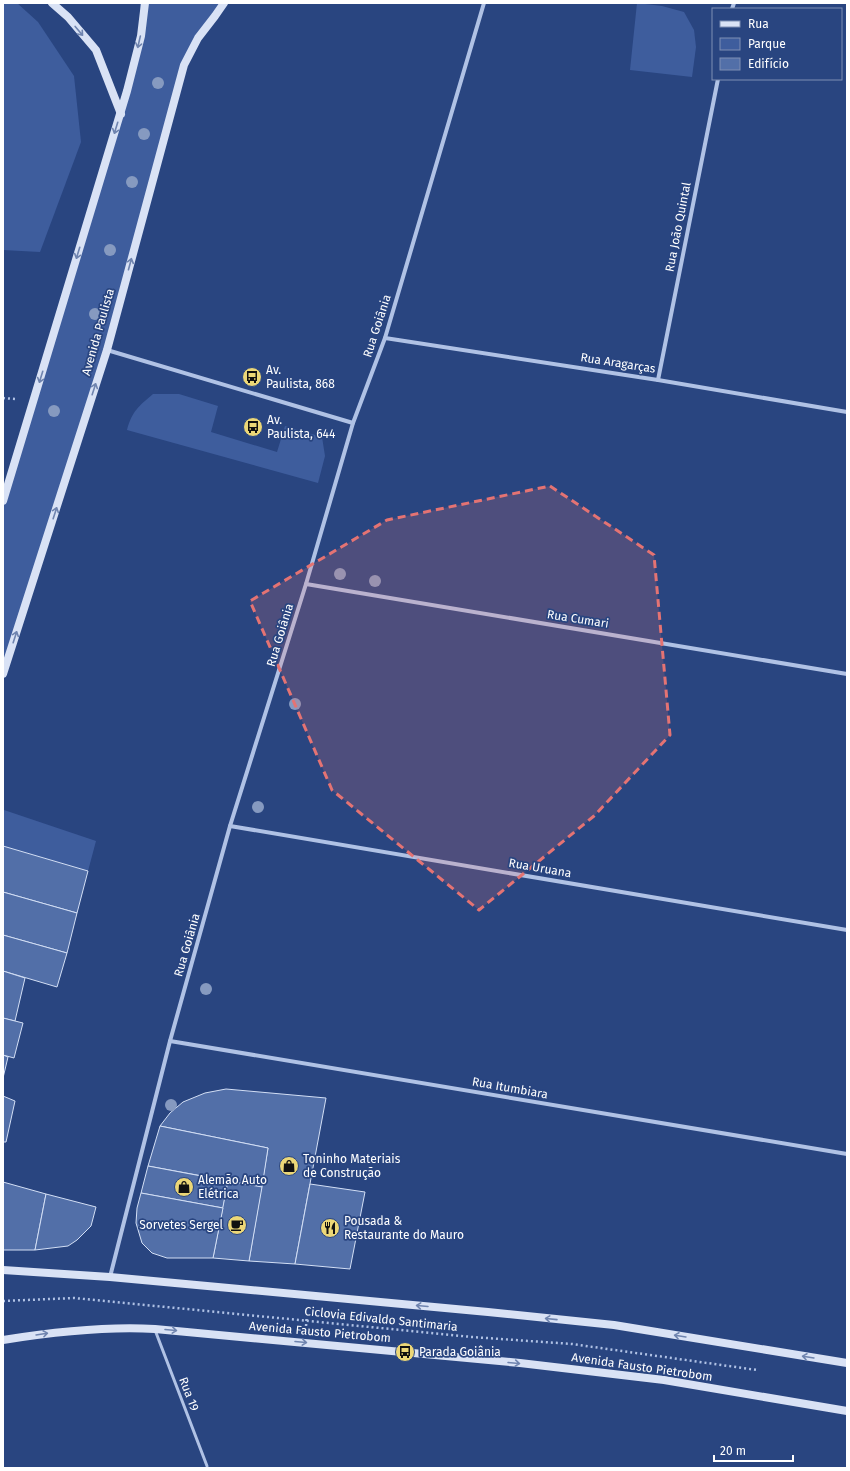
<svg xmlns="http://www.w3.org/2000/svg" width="850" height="1471" font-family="'Fira Sans',sans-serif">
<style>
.green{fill:#3e5d9d}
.building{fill:#526fa8;stroke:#d3dff5}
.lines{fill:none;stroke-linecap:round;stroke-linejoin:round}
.path{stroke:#b0c2e5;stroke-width:2.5;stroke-dasharray:2 3;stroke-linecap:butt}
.lane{stroke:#b0c2e5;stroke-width:3}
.street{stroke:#b0c2e5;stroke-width:4}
.secondary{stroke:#d9e2f5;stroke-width:8}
.tree{fill:#869ac0}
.oneway{stroke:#6f84af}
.marked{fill:#e47373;fill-opacity:0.2;stroke:#e47373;stroke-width:3;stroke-dasharray:8 5;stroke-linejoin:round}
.labels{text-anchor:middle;stroke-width:3.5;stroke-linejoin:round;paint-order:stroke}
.street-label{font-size:12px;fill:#fff;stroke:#294580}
.poi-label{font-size:12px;fill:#fff;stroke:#294580;text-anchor:start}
</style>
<rect width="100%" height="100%" fill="#294580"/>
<!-- green -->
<g class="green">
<polygon points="3,3 17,3 38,22 74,76 81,142 40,252 3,250"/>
<polygon points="140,3 224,3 184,65 107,350 3,674 3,501 141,36"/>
<polygon points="637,3 662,6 684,12 694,30 696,47 692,77 630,70"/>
<path d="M153,394h26l39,12 -7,26 66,20 8,-26 37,11 3,19 -7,27 -191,-53c5,-19 12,-24 26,-36z"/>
<polygon points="4,810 96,841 88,871 3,846 3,814"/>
</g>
<!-- building -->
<g class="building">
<polygon points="3,846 88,871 77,913 3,892"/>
<polygon points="3,892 77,913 67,953 3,935"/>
<polygon points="3,935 67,953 57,987 3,971"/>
<polygon points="3,971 25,978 15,1021 3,1018"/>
<polygon points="3,1018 23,1023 14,1058 3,1055"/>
<polygon points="3,1055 8,1057 3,1078"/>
<polygon points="226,1089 326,1098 295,1264 249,1261 268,1148 160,1126 170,1113 183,1102 205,1093"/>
<polygon points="3,1096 15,1101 6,1142 3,1142"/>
<polygon points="160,1126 268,1148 262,1187 148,1166"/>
<polygon points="148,1166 228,1181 223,1208 141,1193"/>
<polygon points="228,1181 262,1187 249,1261 213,1258"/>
<polygon points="3,1182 46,1194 35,1250 3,1250"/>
<polygon points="310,1184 365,1192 350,1269 295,1264"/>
<polygon points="141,1193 223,1208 213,1258 167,1258 152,1253 142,1243 136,1223 137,1208"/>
<polygon points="46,1194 96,1207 91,1226 77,1240 68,1246 35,1250"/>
</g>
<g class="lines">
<!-- path -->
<g class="path">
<polyline points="3,398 15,399"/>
<polyline points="3,1301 74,1298 472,1337 572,1344 757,1370"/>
<polyline points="306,1326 307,1313"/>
</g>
<!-- lane -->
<polyline class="lane" points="155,1330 207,1466"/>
<!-- street -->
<g class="street">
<polyline points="732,9 734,3"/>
<polyline points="385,338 658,380 847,412"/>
<polyline points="107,350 353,423"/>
<polyline points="658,380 718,79"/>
<polyline points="306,584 847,674"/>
<polyline points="230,826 847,930"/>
<polyline points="170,1041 847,1154"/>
<polyline points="110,1277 170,1041 230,826 306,584 353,423 385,338 484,3"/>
</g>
<!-- secondary -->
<g class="secondary">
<polyline points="52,3 68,17 96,50 121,114"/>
<polyline points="3,501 127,91 141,36 145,3"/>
<polyline points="3,674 107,350 184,65 198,38 215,16 224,3"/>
<polyline points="3,1270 110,1277 488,1312 614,1325 847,1363"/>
<path d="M3,1340c50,-8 101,-14 152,-11l365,34 144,17 183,31"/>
</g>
</g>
<!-- trees -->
<g class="tree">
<circle cx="158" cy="83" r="6"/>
<circle cx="144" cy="134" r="6"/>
<circle cx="132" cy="182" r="6"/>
<circle cx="110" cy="250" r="6"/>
<circle cx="95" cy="314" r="6"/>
<circle cx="54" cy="411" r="6"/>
<circle cx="340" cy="574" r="6"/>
<circle cx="375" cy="581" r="6"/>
<circle cx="295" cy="704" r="6"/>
<circle cx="258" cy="807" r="6"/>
<circle cx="206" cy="989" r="6"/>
<circle cx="171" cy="1105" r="6"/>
</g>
<!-- one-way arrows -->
<defs><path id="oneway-shaft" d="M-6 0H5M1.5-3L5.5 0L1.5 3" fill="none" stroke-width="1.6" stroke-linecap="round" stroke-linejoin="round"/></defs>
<g class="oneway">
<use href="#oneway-shaft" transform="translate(79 31) rotate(50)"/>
<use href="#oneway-shaft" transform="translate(139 42) rotate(103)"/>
<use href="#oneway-shaft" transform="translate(116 128) rotate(107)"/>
<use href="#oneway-shaft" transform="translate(78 253) rotate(107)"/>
<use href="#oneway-shaft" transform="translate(130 264) rotate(-75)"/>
<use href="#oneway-shaft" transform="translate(41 377) rotate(107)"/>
<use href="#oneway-shaft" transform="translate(94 389) rotate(-72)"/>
<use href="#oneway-shaft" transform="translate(55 513) rotate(-72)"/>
<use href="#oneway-shaft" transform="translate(15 637) rotate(-72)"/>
<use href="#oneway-shaft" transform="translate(422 1306) rotate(-175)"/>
<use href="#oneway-shaft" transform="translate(551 1319) rotate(-174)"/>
<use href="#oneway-shaft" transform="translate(171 1330) rotate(5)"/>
<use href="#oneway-shaft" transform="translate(42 1334) rotate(-9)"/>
<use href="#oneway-shaft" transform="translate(680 1336) rotate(-171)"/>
<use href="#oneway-shaft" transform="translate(301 1342) rotate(5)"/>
<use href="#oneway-shaft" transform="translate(808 1357) rotate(-171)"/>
<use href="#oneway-shaft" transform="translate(514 1363) rotate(5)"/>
</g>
<!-- marked area -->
<path class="marked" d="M550,486l104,69 16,180 -76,81 -115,94 -147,-120 -82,-189 137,-81z"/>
<!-- icons -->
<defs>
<symbol id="bus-disc" viewBox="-11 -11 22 22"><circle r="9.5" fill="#ecd777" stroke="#294580"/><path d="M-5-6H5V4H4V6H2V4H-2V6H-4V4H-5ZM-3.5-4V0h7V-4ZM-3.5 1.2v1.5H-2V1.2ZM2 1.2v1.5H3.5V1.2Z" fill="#111"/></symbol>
<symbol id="shop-disc" viewBox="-11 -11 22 22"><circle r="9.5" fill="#ecd777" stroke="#294580"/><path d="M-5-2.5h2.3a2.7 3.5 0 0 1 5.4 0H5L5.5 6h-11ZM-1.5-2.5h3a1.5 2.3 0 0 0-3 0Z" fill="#111"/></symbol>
<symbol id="cafe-disc" viewBox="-11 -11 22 22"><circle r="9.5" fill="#ecd777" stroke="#294580"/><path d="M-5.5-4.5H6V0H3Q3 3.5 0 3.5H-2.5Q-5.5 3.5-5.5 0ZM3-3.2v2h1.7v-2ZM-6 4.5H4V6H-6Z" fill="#111"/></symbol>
<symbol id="restaurant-disc" viewBox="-11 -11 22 22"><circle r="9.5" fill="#ecd777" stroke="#294580"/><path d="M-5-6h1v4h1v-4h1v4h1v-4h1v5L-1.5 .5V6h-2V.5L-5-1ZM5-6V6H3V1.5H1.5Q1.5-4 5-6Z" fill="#111"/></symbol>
</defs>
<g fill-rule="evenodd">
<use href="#bus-disc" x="241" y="366" width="22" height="22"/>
<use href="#bus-disc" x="242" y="416" width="22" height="22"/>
<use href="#shop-disc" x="278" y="1155" width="22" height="22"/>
<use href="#shop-disc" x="173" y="1176" width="22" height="22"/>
<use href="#cafe-disc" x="226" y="1214" width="22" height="22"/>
<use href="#restaurant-disc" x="319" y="1217" width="22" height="22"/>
<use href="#bus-disc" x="394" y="1341" width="22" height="22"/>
</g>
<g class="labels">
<!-- street labels -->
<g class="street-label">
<text transform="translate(678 227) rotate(-79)" y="4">Rua João Quintal</text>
<text transform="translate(377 326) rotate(-72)" y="4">Rua Goiânia</text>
<text transform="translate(98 332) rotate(-74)" y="4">Avenida Paulista</text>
<text transform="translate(618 363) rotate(9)" y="4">Rua Aragarças</text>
<text transform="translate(578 619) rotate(9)" y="4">Rua Cumari</text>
<text transform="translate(280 635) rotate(-73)" y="4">Rua Goiânia</text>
<text transform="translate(540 868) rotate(10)" y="4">Rua Uruana</text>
<text transform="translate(187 945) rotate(-74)" y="4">Rua Goiânia</text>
<text transform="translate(510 1088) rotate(10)" y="4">Rua Itumbiara</text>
<text transform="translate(381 1319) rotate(6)" y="4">Ciclovia Edivaldo Santimaria</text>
<text transform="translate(320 1332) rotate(5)" y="4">Avenida Fausto Pietrobom</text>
<text transform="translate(642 1367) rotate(8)" y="4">Avenida Fausto Pietrobom</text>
<text transform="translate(189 1394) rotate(69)" y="4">Rua 19</text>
</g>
<!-- poi labels -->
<g class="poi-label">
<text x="266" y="374">Av.<tspan x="266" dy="14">Paulista, 868</tspan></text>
<text x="267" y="424">Av.<tspan x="267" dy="14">Paulista, 644</tspan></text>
<text x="303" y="1163">Toninho Materiais<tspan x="303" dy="14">de Construção</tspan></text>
<text x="198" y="1184">Alemão Auto<tspan x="198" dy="14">Elétrica</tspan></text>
<text x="344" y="1225">Pousada &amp;<tspan x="344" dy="14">Restaurante do Mauro</tspan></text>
<text x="223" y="1229" text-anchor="end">Sorvetes Sergel</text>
<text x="419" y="1356">Parada Goiânia</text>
</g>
</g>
<!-- border -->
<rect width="850" height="1471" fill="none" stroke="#ffffff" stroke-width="8"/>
<!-- legend -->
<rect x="712" y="8" width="130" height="72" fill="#294580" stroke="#7f8fb3"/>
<rect x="720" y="21" width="20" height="6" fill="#d9e2f5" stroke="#7f8fb3"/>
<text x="748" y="28" font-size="12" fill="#ffffff">Rua</text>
<rect x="720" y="38" width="20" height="12" fill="#3e5d9d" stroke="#7f8fb3"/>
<text x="748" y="48" font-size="12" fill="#ffffff">Parque</text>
<rect x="720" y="58" width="20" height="12" fill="#526fa8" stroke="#7f8fb3"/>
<text x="748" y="68" font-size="12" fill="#ffffff">Edifício</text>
<!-- scale -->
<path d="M714 1455v6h79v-6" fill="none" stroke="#ffffff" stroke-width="2"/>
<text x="720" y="1455" font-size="12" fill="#ffffff" stroke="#294580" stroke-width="3" paint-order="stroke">20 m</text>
</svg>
